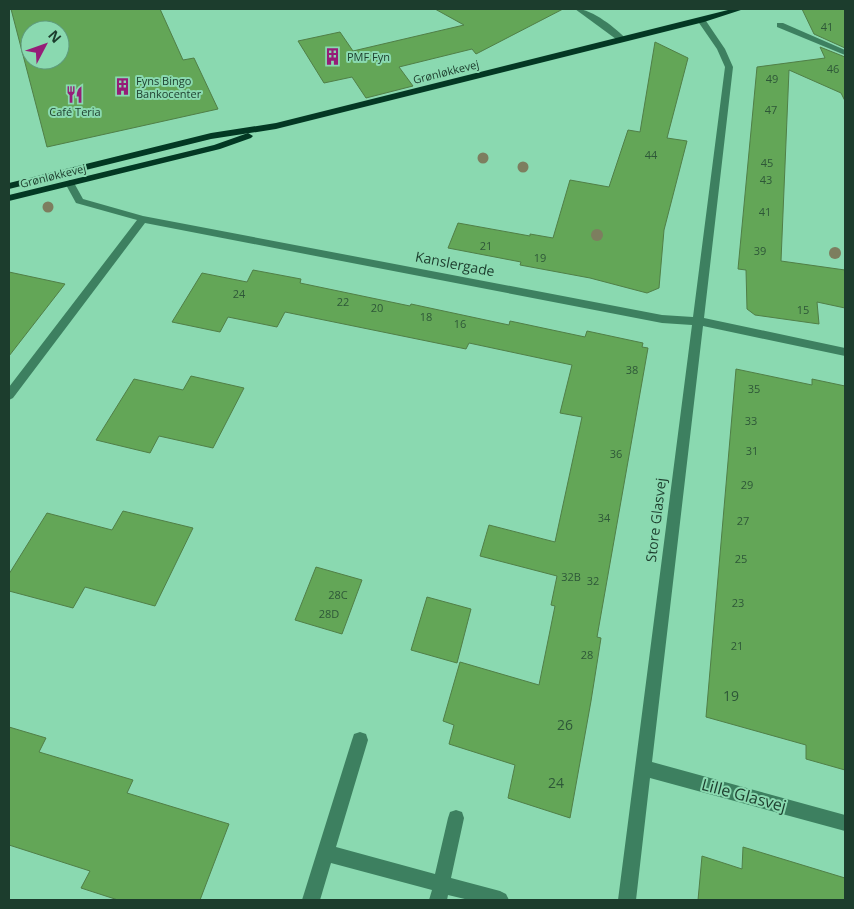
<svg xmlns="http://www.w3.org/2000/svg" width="854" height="909" font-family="'Open Sans',sans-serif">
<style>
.building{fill:#63a657;stroke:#507f47;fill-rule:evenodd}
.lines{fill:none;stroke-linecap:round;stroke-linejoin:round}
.minor{fill:#3d8060;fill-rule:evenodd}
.major{fill:#033823;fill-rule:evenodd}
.tree{fill:#7d7e5f}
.labels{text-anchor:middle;stroke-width:4;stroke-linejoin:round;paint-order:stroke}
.number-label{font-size:11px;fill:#2e5738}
.far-poi-label{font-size:11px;fill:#1c3d2d;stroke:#8ad9b0;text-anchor:start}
.far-street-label{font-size:11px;fill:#1c3d2d;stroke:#8ad9b0}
.street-label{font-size:14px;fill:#1c3d2d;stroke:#8ad9b0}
.near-number-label{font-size:14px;fill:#2e5738}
.near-street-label{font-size:16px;fill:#1c3d2d;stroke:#8ad9b0}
</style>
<rect width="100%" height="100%" fill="#8ad9b0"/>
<!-- building -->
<g class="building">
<path d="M11,9h149l23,51 11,-2 24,51 -171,38zM30,30h30v30h-30z"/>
<polygon points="435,9 563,9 476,54 472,49 399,67 413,86 366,98 352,77 324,83 298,41 340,32 353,51 464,25"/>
<polygon points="802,9 845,9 845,48 814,34"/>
<polygon points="655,42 688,58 667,138 687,141 664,230 659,288 647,293 590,278 520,265 521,262 448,248 458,223 530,236 530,234 553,238 570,180 609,187 628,130 640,132"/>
<polygon points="820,47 845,57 845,101 841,93 789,70 781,261 845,270 845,308 817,302 819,324 755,315 747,309 746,270 738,269 757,67 825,58"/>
<polygon points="253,270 301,279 300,283 410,306 411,304 509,325 510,321 585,337 587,331 643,343 642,347 648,348 597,637 601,638 591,701 570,818 508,798 515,765 449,744 454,725 443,721 460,662 539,685 555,606 551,605 557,576 480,556 489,525 555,542 582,417 560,413 572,365 469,343 466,349 285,312 277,327 228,317 220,332 172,322 202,273 247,282"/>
<polygon points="9,272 65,284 9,356"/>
<polygon points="736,369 812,385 812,379 845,386 845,770 806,759 806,745 706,717"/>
<polygon points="191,376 244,388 213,448 159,436 150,453 96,440 134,379 183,390"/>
<polygon points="123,511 193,528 155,606 85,587 73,608 9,591 9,574 47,513 112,530"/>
<polygon points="316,567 362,580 342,634 295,620"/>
<polygon points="427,597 471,609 457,663 411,650"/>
<polygon points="9,727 46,738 39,752 133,780 127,793 229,824 200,900 118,900 81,888 90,871 9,845"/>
<polygon points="743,847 845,878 845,900 698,900 702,856 742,869"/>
</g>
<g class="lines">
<!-- minor -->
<g class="minor">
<path d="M575,9c16,-1 41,19 52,31l-7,2z"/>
<polygon points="698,18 704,18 725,49 733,67 704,318 845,348 845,356 703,326 652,762 845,815 845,831 650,778 636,900 618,900 692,325 662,323 145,223 13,398 9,400 9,387 137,220 76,203 65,183 70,180 73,181 83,199 143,216 662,315 693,317 725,67 717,49 697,20"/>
<polygon points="777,23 783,23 845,50 845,55 777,27"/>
<polygon points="360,732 366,734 368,740 336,847 435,874 448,818 450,812 456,810 462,812 464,818 451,878 500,891 506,894 509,900 469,900 448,895 447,900 429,900 432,890 331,863 320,900 302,900 352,740 354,734"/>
</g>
<!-- major -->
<g class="major">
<polygon points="732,9 744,9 704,22 276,129 211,139 9,189 9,183 211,133 276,123"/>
<polygon points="248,133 253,136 251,138 220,149 9,201 9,195 214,145"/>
</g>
</g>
<!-- trees -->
<g class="tree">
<circle cx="483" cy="158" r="5.5"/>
<circle cx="523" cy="167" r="5.5"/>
<circle cx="48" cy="207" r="5.5"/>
<circle cx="597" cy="235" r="6"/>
<circle cx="835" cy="253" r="6"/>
</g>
<!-- icons -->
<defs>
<symbol id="building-bare" viewBox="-9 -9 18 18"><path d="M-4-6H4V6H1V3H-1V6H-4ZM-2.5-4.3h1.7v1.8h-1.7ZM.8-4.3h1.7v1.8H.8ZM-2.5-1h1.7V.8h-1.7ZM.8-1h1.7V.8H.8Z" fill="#961d78" stroke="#8ad9b0" stroke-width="2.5" paint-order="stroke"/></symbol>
<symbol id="restaurant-bare" viewBox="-9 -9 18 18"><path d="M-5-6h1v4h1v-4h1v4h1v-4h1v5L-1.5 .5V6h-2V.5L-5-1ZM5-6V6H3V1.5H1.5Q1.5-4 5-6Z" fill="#961d78" stroke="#8ad9b0" stroke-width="2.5" paint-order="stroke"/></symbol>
</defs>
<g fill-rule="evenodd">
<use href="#building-bare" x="320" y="44" width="25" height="25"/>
<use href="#building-bare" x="110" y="74" width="25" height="25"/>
<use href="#restaurant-bare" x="62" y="82" width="25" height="25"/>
</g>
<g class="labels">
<!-- number labels -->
<g class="number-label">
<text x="827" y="31">41</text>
<text x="833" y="73">46</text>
<text x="772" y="83">49</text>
<text x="771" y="114">47</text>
<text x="651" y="159">44</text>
<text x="767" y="167">45</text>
<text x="766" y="184">43</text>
<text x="765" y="216">41</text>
<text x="486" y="250">21</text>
<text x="760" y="255">39</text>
<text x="540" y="262">19</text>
<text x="239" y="298">24</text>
<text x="343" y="306">22</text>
<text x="377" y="312">20</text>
<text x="803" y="314">15</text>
<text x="426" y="321">18</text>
<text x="460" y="328">16</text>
<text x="632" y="374">38</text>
<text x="754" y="393">35</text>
<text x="751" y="425">33</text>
<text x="752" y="455">31</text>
<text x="616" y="458">36</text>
<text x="747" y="489">29</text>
<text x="604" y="522">34</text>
<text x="743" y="525">27</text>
<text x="741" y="563">25</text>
<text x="571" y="581">32B</text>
<text x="593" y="585">32</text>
<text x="338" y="599">28C</text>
<text x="738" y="607">23</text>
<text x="329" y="618">28D</text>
<text x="737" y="650">21</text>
<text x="587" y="659">28</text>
</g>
<!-- far-poi labels -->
<g class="far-poi-label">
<text x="347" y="61">PMF Fyn</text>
<text x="136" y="85">Fyns Bingo<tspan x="136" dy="13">Bankocenter</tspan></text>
<text x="75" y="116" text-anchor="middle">Café Teria</text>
</g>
<!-- far-street labels -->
<g class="far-street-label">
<text transform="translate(446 72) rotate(-14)" y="4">Grønløkkevej</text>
<text transform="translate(53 176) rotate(-14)" y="4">Grønløkkevej</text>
</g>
<!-- street labels -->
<g class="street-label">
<text transform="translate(455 264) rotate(11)" y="5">Kanslergade</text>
<text transform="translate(656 520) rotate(-83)" y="5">Store Glasvej</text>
</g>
<!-- near-number labels -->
<g class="near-number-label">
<text x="731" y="701">19</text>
<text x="565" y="730">26</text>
<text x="556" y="788">24</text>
</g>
<!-- near-street labels -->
<g class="near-street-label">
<text transform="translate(744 795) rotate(15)" y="6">Lille Glasvej</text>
</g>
</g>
<!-- border -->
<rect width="854" height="909" fill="none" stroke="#1c3d2d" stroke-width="20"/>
<!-- north arrow -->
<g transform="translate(45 45) rotate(49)"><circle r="24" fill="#8ad9b0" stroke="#5e9b7c"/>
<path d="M0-4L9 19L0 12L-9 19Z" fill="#961d78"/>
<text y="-8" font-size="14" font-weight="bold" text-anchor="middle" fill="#1c3d2d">N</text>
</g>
</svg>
